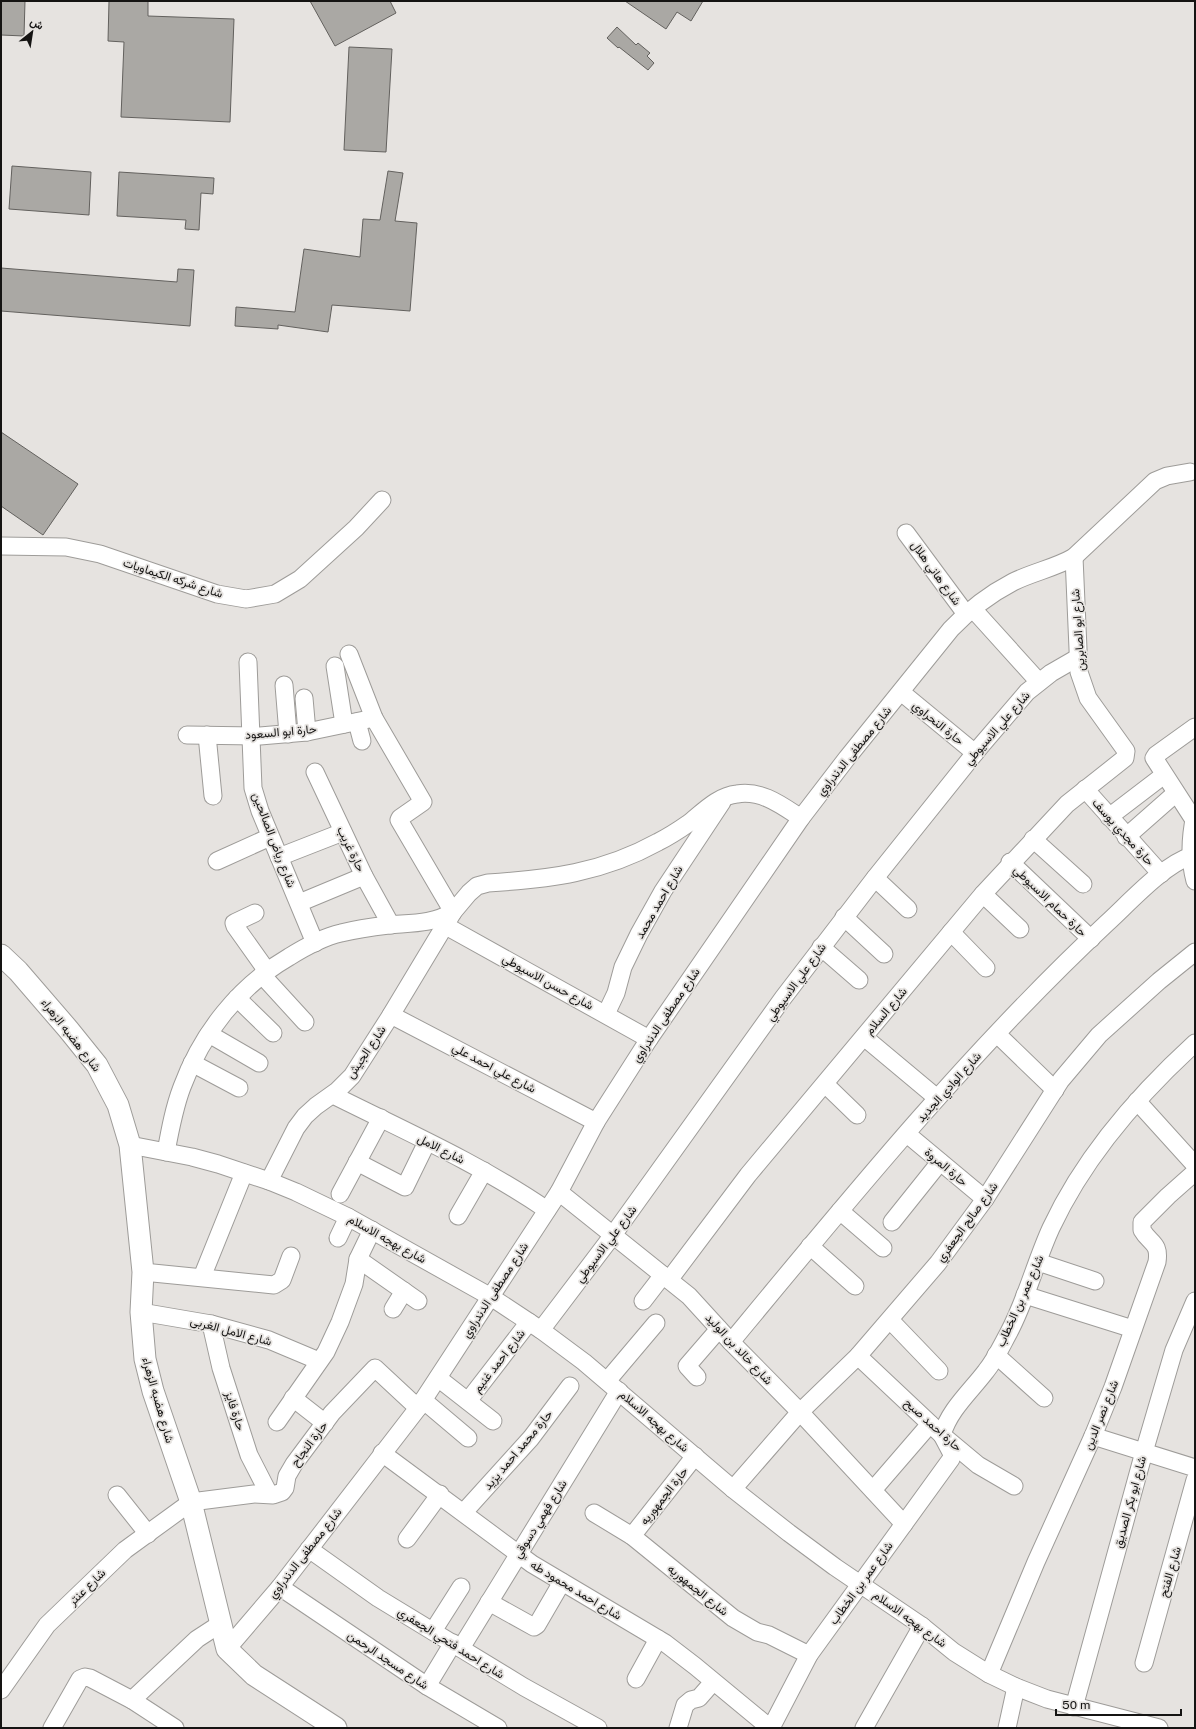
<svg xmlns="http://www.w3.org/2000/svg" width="1196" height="1729" font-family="'Public Sans',Vazirmatn,sans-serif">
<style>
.building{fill:#aaa8a4;stroke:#63615e}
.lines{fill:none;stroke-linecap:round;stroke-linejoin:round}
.minor-casing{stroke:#9e9c99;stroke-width:19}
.tertiary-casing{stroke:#9e9c99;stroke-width:23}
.minor{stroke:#fff;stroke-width:17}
.tertiary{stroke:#fff;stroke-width:21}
.labels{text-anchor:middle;stroke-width:3.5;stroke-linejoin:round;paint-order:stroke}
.street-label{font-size:12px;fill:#151413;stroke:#e6e3e0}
</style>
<rect width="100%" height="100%" fill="#e6e3e0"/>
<!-- building -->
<g class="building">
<polygon points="1,1 25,1 24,36 1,35"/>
<polygon points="109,1 148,1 148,16 234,19 230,122 121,117 124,42 108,41"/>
<polygon points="310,1 390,1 396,13 335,46"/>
<polygon points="625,1 703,1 691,21 677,12 666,29"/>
<polygon points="617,27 636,45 638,43 650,53 647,56 654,63 648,70 619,47 618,48 607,38"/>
<polygon points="349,47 392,49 386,152 344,150"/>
<polygon points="12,166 91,172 89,215 9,209"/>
<polygon points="388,171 403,173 395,221 417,223 410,311 332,305 328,332 278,325 278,329 235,326 236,307 295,312 304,249 360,257 363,219 380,220"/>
<polygon points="119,172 214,178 213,194 201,193 199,230 185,229 186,220 117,216"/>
<polygon points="1,268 177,282 178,269 194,270 190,326 1,311"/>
<polygon points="1,432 78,484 43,535 1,506"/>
</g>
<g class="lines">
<defs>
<g id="minor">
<polyline points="906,533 966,614"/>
<polyline points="1,546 66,547 100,554 217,594 246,599 275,594 300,579 356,528 382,500"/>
<polyline points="973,609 1039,682"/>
<polyline points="349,654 374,718 423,802 400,818 399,820 453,912"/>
<polyline points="248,662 253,788 260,811 315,943"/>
<polyline points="335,666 344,724"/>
<polyline points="284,685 288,734"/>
<polyline points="901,692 975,753"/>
<polyline points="304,698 307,732"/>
<polyline points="357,722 362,741"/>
<polyline points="187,735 260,736 307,732 374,718"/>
<polyline points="207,735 213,796"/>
<polyline points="315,772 364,876 391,925"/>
<polyline points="1085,789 1161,874"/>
<path d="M1195,815c-5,23 -6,44 0,66"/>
<polyline points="1109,817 1164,775"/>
<polyline points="1194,820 1154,758 1156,755 1195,727"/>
<polyline points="1126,837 1176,793"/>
<polyline points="1033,839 1083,884"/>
<polyline points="279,857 343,832"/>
<polyline points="217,861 270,837"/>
<polyline points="1010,862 1091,939"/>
<polyline points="875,878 908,909"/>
<polyline points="983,894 1020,929"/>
<polyline points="299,903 364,876"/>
<polyline points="255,913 236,922 234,923 235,926 267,971"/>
<polyline points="844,917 884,954"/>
<polyline points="446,926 649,1039"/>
<polyline points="951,932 986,968"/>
<polyline points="821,947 859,980"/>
<polyline points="262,975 305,1022"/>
<polyline points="237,998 273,1033"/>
<polyline points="606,1014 616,993 623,967 639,934 663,891 722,802"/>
<polyline points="391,1015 596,1122"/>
<polyline points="209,1034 259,1063"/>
<polyline points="997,1034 1055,1090"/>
<polyline points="864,1037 937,1098"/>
<polyline points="192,1063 239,1088"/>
<polyline points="825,1084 857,1115"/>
<path d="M333,1095c72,36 147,69 214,115"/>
<polyline points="1137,1101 1195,1165"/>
<polyline points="907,1134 985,1199"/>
<polyline points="130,1145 192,1157 218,1164 269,1181 296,1192 348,1217 491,1297 541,1330 584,1362 733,1489 789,1533 835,1567 922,1626 954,1652 989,1674 1016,1687 1047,1699 1159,1728"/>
<path d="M166,1152c4,-22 8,-44 16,-65 20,-54 57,-101 107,-130 16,-10 34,-20 52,-24 16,-4 31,-6 48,-8 22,-2 44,-1 64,-13"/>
<polyline points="357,1162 405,1187 427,1142"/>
<path d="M269,1181l27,-53 9,-12 11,-10 21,-15 15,-15 39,-61 62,-103 16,-19 8,-7 11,-3c62,-4 114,-10 170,-41 10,-5 21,-12 31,-19 15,-12 29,-27 48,-29 25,-4 44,11 64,24"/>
<polyline points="559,1192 689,1296 731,1342 800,1412 904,1524"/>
<polyline points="340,1194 381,1118"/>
<polyline points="840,1211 883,1248"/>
<polyline points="458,1216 484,1171"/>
<polyline points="892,1222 940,1162"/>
<polyline points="338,1238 348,1217"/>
<polyline points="810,1246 855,1286"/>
<polyline points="358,1259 418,1301"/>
<polyline points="1038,1262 1095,1281"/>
<polyline points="143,1272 274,1285 282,1280 291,1256"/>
<polyline points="202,1277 244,1173"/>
<polyline points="669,1280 748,1175 983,894 1067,804 1125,758 1126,751 1088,698 1079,672 1074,557"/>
<polyline points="1025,1295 1133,1329"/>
<polyline points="643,1301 663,1275"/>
<polyline points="393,1309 404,1291"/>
<polyline points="141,1312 211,1324 269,1340 319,1361"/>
<polyline points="890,1320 939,1371"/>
<polyline points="211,1324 221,1368 249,1455 269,1494"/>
<polyline points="541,1330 613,1235 783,998 875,878 979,748 1027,692 1051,673 1077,658"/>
<path d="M731,1342c119,-144 239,-291 376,-419 22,-20 56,-58 84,-67"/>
<polyline points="996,1355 1044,1398"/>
<polyline points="858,1356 942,1435 978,1465 1014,1486"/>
<polyline points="697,1377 687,1366 719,1329"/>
<polyline points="438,1378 493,1421"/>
<polyline points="607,1381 656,1323"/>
<polyline points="293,1398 325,1423"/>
<polyline points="423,1400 468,1438"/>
<polyline points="468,1401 529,1322"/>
<polyline points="277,1422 326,1352 340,1322 354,1284 358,1259 372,1230"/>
<polyline points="1093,1436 1195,1468"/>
<polyline points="382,1453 532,1564 665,1643 695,1666 770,1728"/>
<polyline points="733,1489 800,1412 858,1356 938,1263 985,1199 1061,1080 1099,1035 1159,981 1195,952"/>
<polyline points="873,1490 930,1424"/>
<polyline points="117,1495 148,1534"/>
<polyline points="464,1512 531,1438 570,1386"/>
<polyline points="594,1513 632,1536 733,1618 757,1632 769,1635 809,1655"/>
<polyline points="632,1536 695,1456"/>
<polyline points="407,1539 440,1494"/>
<polyline points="309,1549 378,1598 524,1687 598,1728"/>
<polyline points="280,1587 427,1686 498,1728"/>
<polyline points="489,1602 534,1627 537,1625 562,1582"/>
<polyline points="433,1631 461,1587"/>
<polyline points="461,1648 619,1391"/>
<path d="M227,1649l53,-62 138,-179 141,-216 37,-70 53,-83 152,-221 46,-60 104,-129c18,-19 39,-35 62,-47 20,-10 42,-14 61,-25l81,-76 12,-5 23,-4"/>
<polyline points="1144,1663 1195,1480"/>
<path d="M989,1674l47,-112 57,-126 20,-49 44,-125c3,-20 -7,-18 -15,-32v-8l26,-26 27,-24"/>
<polyline points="636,1679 658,1639"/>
<polyline points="427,1686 453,1643"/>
<polyline points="1,1690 47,1625 125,1550 191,1502 254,1494 273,1495 282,1492 285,1488 287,1476 294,1464 332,1413 375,1368 418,1408"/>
<polyline points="132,1700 197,1639 220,1624"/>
<polyline points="1074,1707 1144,1452 1174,1350 1195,1301"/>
<polyline points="52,1728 80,1679 85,1677 90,1678 132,1700 175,1728"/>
<polyline points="678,1728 685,1705 691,1700 699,1698 713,1682"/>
<path d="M771,1728l38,-73 142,-196 1,-5 -10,-19c7,-25 29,-44 44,-64 9,-11 15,-24 22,-37 18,-33 27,-71 43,-106 33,-71 86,-132 144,-185"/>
<polyline points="864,1728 922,1626"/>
<polyline points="1007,1728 1016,1687"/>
</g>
<polyline id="tertiary" points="1,955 18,971 68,1029 97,1065 118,1105 130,1145 143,1272 141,1312 145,1359 153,1391 191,1502 227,1649 254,1675 336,1728"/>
</defs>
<!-- minor casing -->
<use href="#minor" class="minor-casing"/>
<!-- tertiary casing -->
<use href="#tertiary" class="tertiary-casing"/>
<!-- minor -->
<use href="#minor" class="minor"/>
<!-- tertiary -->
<use href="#tertiary" class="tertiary"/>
</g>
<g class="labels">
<!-- street labels -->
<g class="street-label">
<text transform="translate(936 573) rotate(54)" y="4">شارع هاني هلال</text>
<text transform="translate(173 578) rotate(18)" y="4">شارع شركه الكيماويات</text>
<text transform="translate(1078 630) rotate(-94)" y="4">شارع ابو الصابرين</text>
<text transform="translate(938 723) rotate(39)" y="4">حارة النحراوي</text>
<text transform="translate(997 728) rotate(-49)" y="4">شارع علي الاسيوطي</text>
<text transform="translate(281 732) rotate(-5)" y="4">حارة ابو السعود</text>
<text transform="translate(854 751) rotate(-51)" y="4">شارع مصطفى الدندراوي</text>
<text transform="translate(1123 832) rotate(48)" y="4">حارة مجدي يوسف</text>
<text transform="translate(274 840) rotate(69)" y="4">شارع رياض الصالحين</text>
<text transform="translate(351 849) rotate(64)" y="4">حارة غريب</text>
<text transform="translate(1050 901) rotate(44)" y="4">حارة حمام الاسيوطي</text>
<text transform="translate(659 902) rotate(-60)" y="4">شارع احمد محمد</text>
<text transform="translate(548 982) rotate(29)" y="4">شارع حسن الاسيوطي</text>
<text transform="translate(796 982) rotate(-54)" y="4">شارع علي الاسيوطي</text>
<text transform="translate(886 1011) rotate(-50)" y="4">شارع السلام</text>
<text transform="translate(666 1015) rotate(-56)" y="4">شارع مصطفى الدندراوي</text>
<text transform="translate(71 1035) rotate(52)" y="4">شارع هضبه الزهراء</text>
<text transform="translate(366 1052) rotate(-56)" y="4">شارع الجيش</text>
<text transform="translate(494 1068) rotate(28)" y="4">شارع علي احمد علي</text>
<text transform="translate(949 1087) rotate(-48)" y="4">شارع الوادي الجديد</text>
<text transform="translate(441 1149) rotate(27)" y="4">شارع الامل</text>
<text transform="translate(946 1167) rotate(40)" y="4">حارة المروة</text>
<text transform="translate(967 1222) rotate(-54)" y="4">شارع صالح الجعفري</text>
<text transform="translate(387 1239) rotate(29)" y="4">شارع بهجه الاسلام</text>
<text transform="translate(606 1244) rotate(-53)" y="4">شارع علي الاسيوطي</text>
<text transform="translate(495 1290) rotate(-57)" y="4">شارع مصطفى الدندراوي</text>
<text transform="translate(1020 1301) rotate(-66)" y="4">شارع عمر بن الخطاب</text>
<text transform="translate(231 1331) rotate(15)" y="4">شارع الامل الغربى</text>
<text transform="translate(739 1349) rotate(47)" y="4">شارع خالد بن الوليد</text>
<text transform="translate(499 1361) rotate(-52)" y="4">شارع احمد غنيم</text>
<text transform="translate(158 1400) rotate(74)" y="4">شارع هضبه الزهراء</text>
<text transform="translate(235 1411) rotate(72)" y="4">حارة فايز</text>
<text transform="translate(1101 1415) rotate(-68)" y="4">شارع نصر الدين</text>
<text transform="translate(654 1421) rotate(41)" y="4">شارع بهجه الاسلام</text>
<text transform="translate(933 1425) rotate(42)" y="4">حارة احمد صبح</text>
<text transform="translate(309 1444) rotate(-53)" y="4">حارة النجاح</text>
<text transform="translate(518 1450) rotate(-50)" y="4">حارة محمد احمد يزيد</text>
<text transform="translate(664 1496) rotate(-52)" y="4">حارة الجمهوريه</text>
<text transform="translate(1130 1502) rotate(-75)" y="4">شارع ابو بكر الصديق</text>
<text transform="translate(540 1519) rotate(-58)" y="4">شارع فهمي دسوقي</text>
<text transform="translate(305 1553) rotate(-52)" y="4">شارع مصطفى الدندراوي</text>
<text transform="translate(1170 1572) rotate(-74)" y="4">شارع الفتح</text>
<text transform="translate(861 1583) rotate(-54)" y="4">شارع عمر بن الخطاب</text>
<text transform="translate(87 1587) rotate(-44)" y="4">شارع عنتر</text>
<text transform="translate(576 1590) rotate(31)" y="4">شارع احمد محمود طه</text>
<text transform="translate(698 1590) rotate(39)" y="4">شارع الجمهوريه</text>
<text transform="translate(910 1619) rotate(36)" y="4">شارع بهجه الاسلام</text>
<text transform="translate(451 1643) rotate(32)" y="4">شارع احمد فتحي الجعفري</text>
<text transform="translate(388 1660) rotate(34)" y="4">شارع مسجد الرحمن</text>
</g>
</g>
<!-- border -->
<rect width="1196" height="1729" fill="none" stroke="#151413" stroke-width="4"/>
<!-- north arrow -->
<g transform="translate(32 32) rotate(30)" stroke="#e6e3e0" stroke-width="3" paint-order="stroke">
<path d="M0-3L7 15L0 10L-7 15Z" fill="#151413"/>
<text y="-6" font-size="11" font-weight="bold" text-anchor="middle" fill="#151413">ش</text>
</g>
<!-- scale -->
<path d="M1056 1709v6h125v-6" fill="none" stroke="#151413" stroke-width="2"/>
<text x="1062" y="1709" font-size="12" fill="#151413" stroke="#e6e3e0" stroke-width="3" paint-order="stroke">50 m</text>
</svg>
